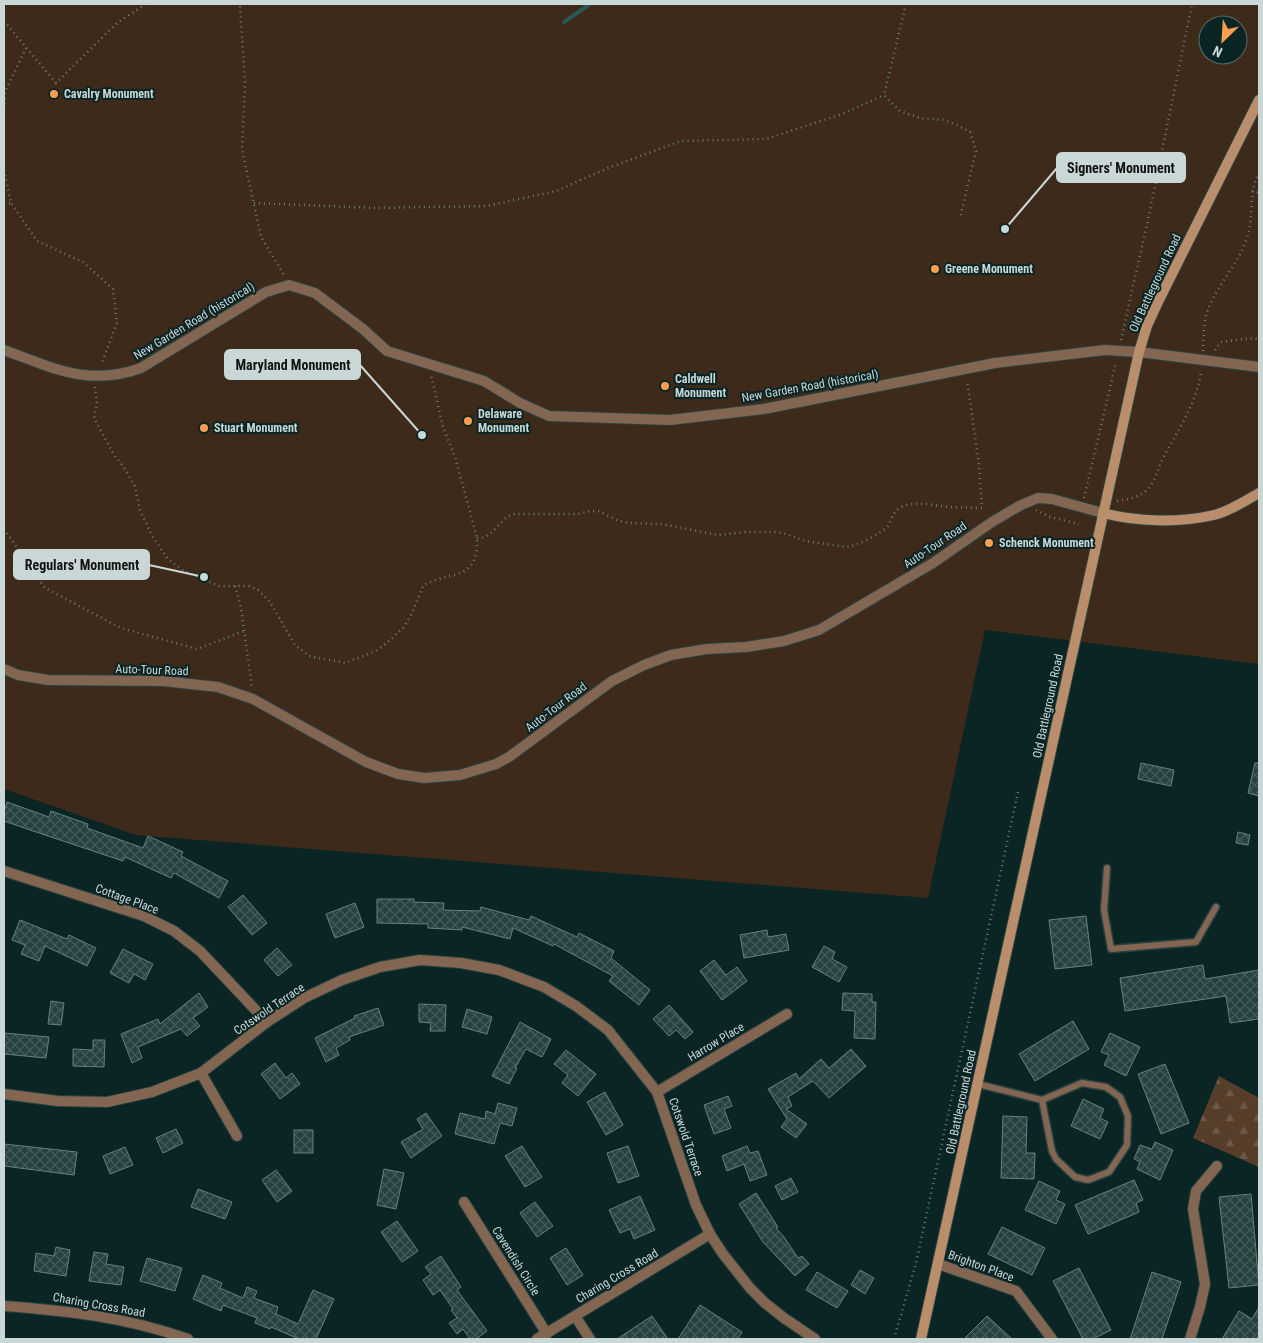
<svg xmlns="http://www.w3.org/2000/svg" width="1263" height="1343" font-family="'Roboto Condensed',sans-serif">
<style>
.forest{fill:url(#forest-firs)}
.green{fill:#3e2a1a;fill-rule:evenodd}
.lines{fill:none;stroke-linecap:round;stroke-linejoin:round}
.stream{stroke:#2c5555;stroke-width:4}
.building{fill:url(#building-cross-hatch);stroke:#658080}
.lane-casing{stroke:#294241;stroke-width:9}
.street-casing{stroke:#294241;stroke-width:12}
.secondary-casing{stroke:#294241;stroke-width:12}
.path{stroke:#687c7c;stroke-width:2.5;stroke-dasharray:1 4;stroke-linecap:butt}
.lane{stroke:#826651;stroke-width:6}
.street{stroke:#826651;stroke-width:10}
.secondary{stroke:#ba8e6b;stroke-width:10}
.poi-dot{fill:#fa9f4f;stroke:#0b2525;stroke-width:2}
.labels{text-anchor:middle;stroke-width:4;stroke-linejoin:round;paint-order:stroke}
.poi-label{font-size:12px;font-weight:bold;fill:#c9d8d7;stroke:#0b2525;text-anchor:start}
.street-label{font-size:12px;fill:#c9d8d7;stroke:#0b2525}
.leader{fill:none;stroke:#c9d8d7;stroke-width:2}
.callout-dot{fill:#c9d8d7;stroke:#0b2525;stroke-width:2}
.callout{fill:#c9d8d7;stroke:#c9d8d7;stroke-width:2}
.callout-label{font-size:14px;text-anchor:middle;font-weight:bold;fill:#111}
</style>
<defs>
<pattern id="forest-firs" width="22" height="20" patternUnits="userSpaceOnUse" patternTransform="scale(1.25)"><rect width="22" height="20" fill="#563e2a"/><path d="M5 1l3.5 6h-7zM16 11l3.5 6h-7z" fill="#6d5948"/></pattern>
<pattern id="building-cross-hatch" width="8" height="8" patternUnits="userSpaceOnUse" patternTransform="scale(1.25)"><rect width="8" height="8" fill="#274040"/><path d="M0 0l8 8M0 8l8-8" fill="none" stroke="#455b5b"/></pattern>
</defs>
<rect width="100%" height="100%" fill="#0b2525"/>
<!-- forest -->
<polygon class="forest" points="1219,1076 1259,1098 1259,1167 1193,1138"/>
<!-- green -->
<path class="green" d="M4,4h1255v660l-274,-34 -57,268 -792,-63 -132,-46zM1208,25h30v30h-30z"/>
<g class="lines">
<!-- stream -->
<polyline class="stream" points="564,22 590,4"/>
</g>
<!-- building -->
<g class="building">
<polygon points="1141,763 1174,770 1171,786 1138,779"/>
<polygon points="1255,763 1259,763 1259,796 1248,793"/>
<polygon points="7,802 49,817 51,811 88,824 87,828 143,848 148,836 183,852 181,856 228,881 219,898 174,873 171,878 125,857 123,861 30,830 4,821 4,812"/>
<polygon points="1238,832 1250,835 1248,845 1236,843"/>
<polygon points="243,895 267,923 252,935 228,907"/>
<polygon points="377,899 414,899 414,902 444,903 443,910 480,911 481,907 529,920 531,916 577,937 579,933 614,951 611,958 650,990 639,1005 609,981 613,976 554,944 553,946 513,928 510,939 462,927 462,930 428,928 428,924 377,923"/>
<polygon points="355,903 364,927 335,938 326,914"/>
<polygon points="1086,916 1092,965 1055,969 1049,920"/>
<polygon points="20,920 67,939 69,935 96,948 87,966 45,946 39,961 21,954 25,945 12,940"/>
<polygon points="767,930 768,937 786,934 789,950 744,958 740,935"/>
<polygon points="824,946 835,952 832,959 847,967 839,982 812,967"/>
<polygon points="277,948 292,965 278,976 264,960"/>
<polygon points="123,949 153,964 145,980 134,974 129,983 110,973"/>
<polygon points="714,960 726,975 737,967 747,981 722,1000 700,971"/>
<polygon points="1203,965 1205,979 1259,970 1259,1019 1230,1023 1226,996 1125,1011 1120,978"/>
<polygon points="199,993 208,1007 193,1018 200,1026 187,1036 181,1029 138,1047 142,1058 132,1063 121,1034 158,1019 160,1024"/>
<polygon points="843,993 872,994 872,1002 876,1002 875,1039 854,1038 855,1011 842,1010"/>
<polygon points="51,1001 64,1003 61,1025 48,1024"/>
<polygon points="419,1004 446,1005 445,1031 430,1031 431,1023 419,1022"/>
<polygon points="669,1005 693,1032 685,1039 676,1030 669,1036 653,1019"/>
<polygon points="378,1008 384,1025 349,1037 350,1040 336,1048 339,1055 326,1062 315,1038 355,1018 354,1016"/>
<polygon points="467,1009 492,1017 487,1034 462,1027"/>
<polygon points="1073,1021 1089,1049 1035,1081 1019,1054"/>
<polygon points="520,1022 551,1039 542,1057 526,1049 515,1068 517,1068 509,1084 492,1076"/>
<polygon points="4,1033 49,1037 46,1058 4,1054"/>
<polygon points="1110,1033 1140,1047 1126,1076 1104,1065 1109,1055 1101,1052"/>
<polygon points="93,1040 105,1040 104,1067 73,1066 73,1049 93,1050"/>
<polygon points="851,1049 866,1066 829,1098 813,1081 788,1097 792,1106 786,1109 807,1124 796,1138 781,1127 787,1119 768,1089 796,1073 799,1079 821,1059 829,1068"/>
<polygon points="566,1050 596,1074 578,1096 562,1083 568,1075 554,1064"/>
<polygon points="275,1063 286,1078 292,1073 300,1084 280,1099 261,1074"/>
<polygon points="1165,1064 1189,1123 1161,1134 1138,1074"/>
<polygon points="605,1092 623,1125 606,1135 587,1102"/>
<polygon points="728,1096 732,1106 724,1109 731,1128 714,1134 704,1105"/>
<polygon points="1083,1099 1104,1109 1100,1118 1108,1122 1100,1139 1071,1126"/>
<polygon points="498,1103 517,1108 512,1126 500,1123 494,1144 455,1134 460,1113 485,1119 486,1111 495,1114"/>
<polygon points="426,1113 442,1136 411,1158 401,1142 423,1129 417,1119"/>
<polygon points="1003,1116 1027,1117 1026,1153 1035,1153 1034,1179 1001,1178"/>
<polygon points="176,1129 183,1143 163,1153 156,1138"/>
<rect x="294" y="1130" width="19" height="23"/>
<polygon points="1155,1142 1173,1150 1160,1180 1137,1169 1140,1162 1134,1159 1140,1145 1152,1149"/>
<polygon points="4,1144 77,1152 74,1175 4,1166"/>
<polygon points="522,1146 542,1177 525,1187 505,1156"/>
<polygon points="628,1146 639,1176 618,1183 607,1153"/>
<polygon points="747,1146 750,1153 758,1151 767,1175 750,1181 744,1164 727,1171 722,1156"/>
<polygon points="125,1147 133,1165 110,1174 103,1156"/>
<polygon points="384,1169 404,1173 396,1209 377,1205"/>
<polygon points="276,1170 292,1191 277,1202 262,1180"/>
<polygon points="791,1178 798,1192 782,1200 775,1186"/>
<polygon points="1134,1180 1143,1200 1136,1203 1139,1212 1088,1234 1075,1205"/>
<polygon points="1039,1181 1060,1191 1056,1200 1065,1204 1056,1224 1025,1210"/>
<polygon points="198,1189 232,1202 225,1219 191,1207"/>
<polygon points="756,1193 778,1227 776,1228 784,1237 798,1258 802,1256 809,1264 795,1276 763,1242 739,1204"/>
<polygon points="1251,1194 1259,1285 1229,1288 1219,1197"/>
<polygon points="640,1196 655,1230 634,1239 630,1229 620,1233 609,1210"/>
<polygon points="535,1202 553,1226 537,1237 520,1213"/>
<polygon points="397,1221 418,1251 402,1262 381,1232"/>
<polygon points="1002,1227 1045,1248 1032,1275 988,1254"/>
<polygon points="56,1247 70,1250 66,1276 34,1271 36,1253 54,1256"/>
<polygon points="566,1248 583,1275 567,1285 550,1258"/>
<polygon points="94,1252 108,1254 106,1264 124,1267 121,1285 89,1281"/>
<polygon points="441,1256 461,1287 457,1290 487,1331 476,1339 470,1339 463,1329 457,1334 449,1323 457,1318 451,1310 453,1309 440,1290 433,1295 423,1280 431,1274 425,1267"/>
<polygon points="147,1258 182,1268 175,1291 140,1281"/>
<polygon points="1079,1268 1111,1330 1093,1339 1083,1339 1053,1281"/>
<polygon points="860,1270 874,1278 865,1294 851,1285"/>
<polygon points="817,1272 848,1291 837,1308 806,1290"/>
<polygon points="1152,1272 1181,1282 1162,1339 1130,1339"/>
<polygon points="203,1275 222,1283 220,1288 243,1298 247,1287 257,1291 254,1298 278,1307 276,1314 298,1324 313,1290 334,1299 316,1339 299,1339 271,1327 270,1329 255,1323 257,1318 223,1305 221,1311 193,1299"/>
<polygon points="700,1305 742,1332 738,1339 678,1339"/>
<polygon points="1259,1307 1259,1339 1222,1339 1239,1311 1252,1319"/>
<polygon points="652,1316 668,1339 617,1339"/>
<polygon points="987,1316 1012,1339 964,1339"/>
</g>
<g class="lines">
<defs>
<g id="lane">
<polyline points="1107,868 1104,910 1111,949 1196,942 1216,907"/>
<polyline points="978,1084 1042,1100 1052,1151 1056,1159 1075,1177 1088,1180 1109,1172 1127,1145 1128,1116 1120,1097 1106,1087 1082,1083 1042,1100"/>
</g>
<g id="street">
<path d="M4,350c49,18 85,37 137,18l125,-76 23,-7 26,8 48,36 24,22 97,30 36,22 29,13 121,4 94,-11 231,-46 110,-13 34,2 120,15"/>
<polyline points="4,669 18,675 48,680 163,681 218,687 253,699 366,762 398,774 424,778 460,775 496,764 509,757 612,681 644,665 671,655 707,649 746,647 784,641 819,630 933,563 992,522 1021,505 1038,498 1052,499 1103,513"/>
<polyline points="4,871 144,916 174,931 200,951 267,1022"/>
<polyline points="201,1073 237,1136"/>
<polyline points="657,1092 787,1014"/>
<polyline points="4,1094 58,1101 107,1102 152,1092 201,1073 267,1022 304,998 342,980 380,967 420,960 461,963 499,970 544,987 576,1006 608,1030 657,1092 696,1205 710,1234 723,1254 750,1288 765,1303 784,1318 815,1339"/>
<polyline points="464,1202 547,1334"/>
<polyline points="938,1264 1016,1291 1052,1339"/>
<path d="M4,1306c66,5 121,11 184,33"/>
<polyline points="575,1316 590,1339"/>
<polyline points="537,1339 710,1234"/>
<polyline points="1190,1339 1200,1307 1205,1284 1193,1209 1196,1191 1217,1166"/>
</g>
<g id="secondary">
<path d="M1103,513c34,9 76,10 111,2 14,-3 33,-15 45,-22"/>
<polyline points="921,1339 1139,352 1147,326 1159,300 1259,100"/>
</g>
</defs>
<!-- lane casing -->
<use href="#lane" class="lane-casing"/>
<!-- street casing -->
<use href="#street" class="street-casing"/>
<!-- secondary casing -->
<use href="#secondary" class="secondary-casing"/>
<!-- path -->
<g class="path">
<polyline points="236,4 240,6 245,82 242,149 261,237 284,275"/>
<polyline points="906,4 884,95 900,111 920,118 943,120 959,126 970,132 976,151 960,218"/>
<polyline points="4,21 56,83 117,23 146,4"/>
<polyline points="4,114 5,92 26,48"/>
<polyline points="4,170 11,203 37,241 83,262 113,289 117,323 101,365"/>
<polyline points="1252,191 1259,193"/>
<polyline points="4,203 11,203"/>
<polyline points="254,203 374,208 487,206 556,191 608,168 681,141 766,139 842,114 884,95"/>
<polyline points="1121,340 1148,220 1192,4"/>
<polyline points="1215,350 1221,342 1253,338 1259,340"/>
<path d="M1203,351c1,-13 0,-27 4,-39 9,-26 30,-46 39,-71 9,-23 1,-45 13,-68"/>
<path d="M95,387l2,16 -3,15 20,37 9,11 12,20 5,25 6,12 6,13 16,23 16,12 35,15h30l9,4 12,12 25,43 14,11 36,7 31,-12 13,-10 15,-14 8,-14 11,-27c23,-16 56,-2 54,-48l-22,-81 -12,-30 -12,-52"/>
<polyline points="1084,498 1116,362"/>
<path d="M1117,501c11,-2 21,-3 29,-10 9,-9 11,-20 16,-31 15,-29 35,-56 39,-89"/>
<polyline points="1036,510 1050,517 1079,524"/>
<polyline points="4,529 45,588 121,628 197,649 244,631"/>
<path d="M477,538c16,1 22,-19 36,-24h65l12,-3h8l21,10 11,2 32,1 56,11 28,-3h31l9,2 19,7 42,6c10,-1 35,-14 41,-21 4,-7 5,-15 13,-19 17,-7 33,-1 50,0 10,1 20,0 31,1l-3,-43 -12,-85"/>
<polyline points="235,586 241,608 252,688"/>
<polyline points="894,1339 916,1263 1018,792"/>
</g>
<!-- lane -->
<use href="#lane" class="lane"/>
<!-- street -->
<use href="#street" class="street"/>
<!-- secondary -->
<use href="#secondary" class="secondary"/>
</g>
<!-- markers -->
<g class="poi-dot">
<circle cx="54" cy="94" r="5"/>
<circle cx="935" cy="269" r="5"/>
<circle cx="665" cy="386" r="5"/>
<circle cx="468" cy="421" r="5"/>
<circle cx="204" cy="428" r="5"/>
<circle cx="989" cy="543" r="5"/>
</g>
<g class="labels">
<!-- poi labels -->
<g class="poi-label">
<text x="64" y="98">Cavalry Monument</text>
<text x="945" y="273">Greene Monument</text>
<text x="675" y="383">Caldwell<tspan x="675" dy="14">Monument</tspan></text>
<text x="478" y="418">Delaware<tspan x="478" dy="14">Monument</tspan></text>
<text x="214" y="432">Stuart Monument</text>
<text x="999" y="547">Schenck Monument</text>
</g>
<!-- street labels -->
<g class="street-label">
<text transform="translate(1155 283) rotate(-65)" y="4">Old Battleground Road</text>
<text transform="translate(194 321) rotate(-31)" y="4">New Garden Road (historical)</text>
<text transform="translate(810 386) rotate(-10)" y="4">New Garden Road (historical)</text>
<text transform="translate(935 545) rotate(-34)" y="4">Auto-Tour Road</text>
<text transform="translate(152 670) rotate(2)" y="4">Auto-Tour Road</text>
<text transform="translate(1048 706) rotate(-78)" y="4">Old Battleground Road</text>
<text transform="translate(556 707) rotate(-37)" y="4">Auto-Tour Road</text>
<text transform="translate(127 899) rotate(20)" y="4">Cottage Place</text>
<text transform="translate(269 1009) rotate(-34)" y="4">Cotswold Terrace</text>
<text transform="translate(716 1042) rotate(-31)" y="4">Harrow Place</text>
<text transform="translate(961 1102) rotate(-78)" y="4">Old Battleground Road</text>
<text transform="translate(686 1137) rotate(71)" y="4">Cotswold Terrace</text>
<text transform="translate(516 1261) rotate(58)" y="4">Cavendish Circle</text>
<text transform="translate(981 1266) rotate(20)" y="4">Brighton Place</text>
<text transform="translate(617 1276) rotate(-31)" y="4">Charing Cross Road</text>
<text transform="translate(99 1305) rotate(10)" y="4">Charing Cross Road</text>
</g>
</g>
<!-- callouts -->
<path class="leader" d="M1005 229L1057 168M422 435L360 365M204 577L149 565"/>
<g class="callout-dot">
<circle cx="1005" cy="229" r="5"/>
<circle cx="422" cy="435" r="5"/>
<circle cx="204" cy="577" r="5"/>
</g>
<g class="callout">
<rect x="1057" y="153" width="128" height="29" rx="5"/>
<rect x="225" y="350" width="135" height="29" rx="5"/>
<rect x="14" y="550" width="135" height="29" rx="5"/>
</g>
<g class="callout-label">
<text x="1121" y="173">Signers' Monument</text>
<text x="293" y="370">Maryland Monument</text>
<text x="82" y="570">Regulars' Monument</text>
</g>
<!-- border -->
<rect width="1263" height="1343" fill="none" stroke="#c9d8d7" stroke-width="10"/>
<!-- north arrow -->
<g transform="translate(1223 40) rotate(205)"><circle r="24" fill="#0b2525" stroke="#576d6c"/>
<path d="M0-4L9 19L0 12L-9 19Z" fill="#fa9f4f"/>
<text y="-8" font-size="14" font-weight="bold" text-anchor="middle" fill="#c9d8d7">N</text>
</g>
</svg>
